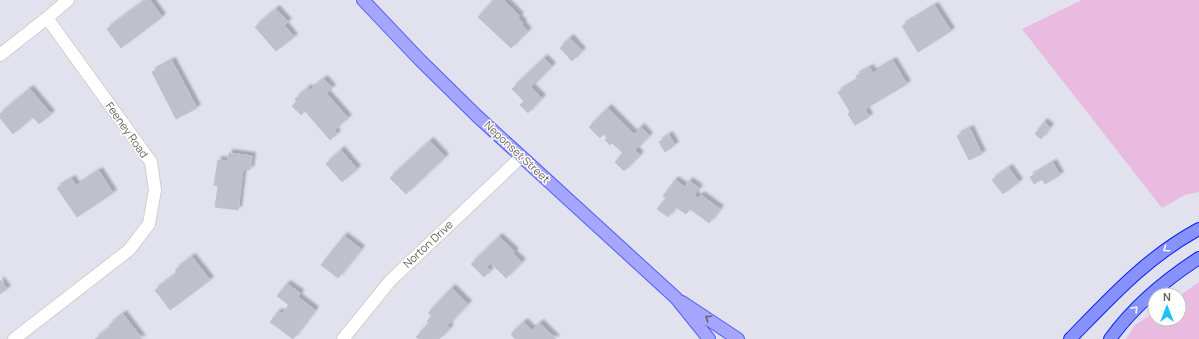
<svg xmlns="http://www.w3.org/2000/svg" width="1199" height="339" font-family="Manrope,sans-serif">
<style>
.green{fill:#e9bbe1}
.building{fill:#bfc0c9;stroke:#bfc2d4;filter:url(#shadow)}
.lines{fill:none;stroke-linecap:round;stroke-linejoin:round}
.minor-casing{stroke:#d1cfc9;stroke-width:14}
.major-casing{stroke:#4a5eff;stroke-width:14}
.highway-casing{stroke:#0022f0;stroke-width:14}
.minor{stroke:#fff;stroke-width:12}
.major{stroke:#a7a6ff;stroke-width:12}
.highway{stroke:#8892ff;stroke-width:12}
.oneway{stroke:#f9faff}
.oneway2{stroke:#676562}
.labels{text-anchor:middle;stroke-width:3;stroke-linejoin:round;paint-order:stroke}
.street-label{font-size:11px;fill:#64625a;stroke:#fff}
</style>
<defs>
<filter id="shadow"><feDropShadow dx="3.5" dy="-3.5" stdDeviation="1" flood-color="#0004"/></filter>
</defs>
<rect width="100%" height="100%" fill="#e2e2ef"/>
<!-- green -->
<g class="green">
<polygon points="1082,0 1199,0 1199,192 1185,195 1162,208 1022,29"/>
<polygon points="1199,282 1199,339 1126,339 1135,325 1155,312 1155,319 1179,319 1179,296"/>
</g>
<!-- building -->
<g class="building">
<polygon points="146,0 150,0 162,17 121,48 107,29"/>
<polygon points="494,0 504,0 520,16 518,18 523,23 522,25 528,31 511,48 478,17"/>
<polygon points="935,6 951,31 918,52 902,26"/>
<polygon points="276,9 288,22 284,25 294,37 276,51 255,27"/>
<polygon points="570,38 582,51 572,61 560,48"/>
<polygon points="544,58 552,66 531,87 542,98 528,113 520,105 524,101 512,89"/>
<polygon points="172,61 197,108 176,119 152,72"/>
<polygon points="893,61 907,84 865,109 869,117 855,125 848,114 850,112 838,92 858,80 856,76 870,68 873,73"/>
<polygon points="324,79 332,88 326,93 348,118 334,130 337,134 330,140 305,111 301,115 292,106 297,101 295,99 308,88 310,90"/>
<polygon points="30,89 51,114 39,124 33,117 13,134 0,118 0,114"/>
<polygon points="608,108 634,134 641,127 649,136 635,150 640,155 624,171 615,162 623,153 612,143 610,145 605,140 607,138 603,134 600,138 589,127"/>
<polygon points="1044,122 1050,127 1041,139 1035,134"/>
<polygon points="970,129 982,154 969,160 957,136"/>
<polygon points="669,135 675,145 665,152 659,142"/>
<polygon points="430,141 445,157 406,194 390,178"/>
<polygon points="341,150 357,169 342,182 326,164"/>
<polygon points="229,153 252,156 250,170 243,169 238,210 215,207 218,186 214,185 218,160 228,161"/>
<polygon points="1053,163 1060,175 1045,184 1042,179 1034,184 1030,177"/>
<polygon points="1009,168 1019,182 1003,194 992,180"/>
<polygon points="99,171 113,193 77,217 57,188 72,179 76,186"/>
<polygon points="675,180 685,187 689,181 699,188 694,195 698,198 701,195 720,209 709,223 690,209 686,214 676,207 668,217 657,209 666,198 663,196"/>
<polygon points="344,236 361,249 338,278 321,265"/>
<polygon points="499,237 515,252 513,254 522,262 506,278 491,263 487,267 490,271 484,277 471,264"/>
<polygon points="192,257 210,280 170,310 155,290 178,273 175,270"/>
<polygon points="0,280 7,289 0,294"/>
<polygon points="287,284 300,293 298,297 315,310 293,339 270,322 278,312 282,314 289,305 277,296"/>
<polygon points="452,288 468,304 447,326 450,328 439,339 419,339 416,337 429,323 427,321 432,316 428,313"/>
<polygon points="123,314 142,339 95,339 111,327 109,325"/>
<polygon points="524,322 532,330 540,323 556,339 515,339 511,334"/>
</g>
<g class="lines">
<defs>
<g id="minor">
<polyline points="0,55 47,18 68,0"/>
<polyline points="14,339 129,250 149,224 155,190 151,162 47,18"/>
<polyline points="343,339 390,281 521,157"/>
</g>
<g id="major">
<polyline points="363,0 420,60 477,116 676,298 709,339"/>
<polyline points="682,302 738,339"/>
</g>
<g id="highway">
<path d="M1070,339c41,-42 77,-82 129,-110"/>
<path d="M1110,339c24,-33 55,-59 89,-81"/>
</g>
</defs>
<!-- minor casing -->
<use href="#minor" class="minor-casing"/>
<!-- major casing -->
<use href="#major" class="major-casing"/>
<!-- highway casing -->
<use href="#highway" class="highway-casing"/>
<!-- minor -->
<use href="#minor" class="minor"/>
<!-- major -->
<use href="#major" class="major"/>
<!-- highway -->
<use href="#highway" class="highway"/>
</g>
<!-- one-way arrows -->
<defs><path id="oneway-chevron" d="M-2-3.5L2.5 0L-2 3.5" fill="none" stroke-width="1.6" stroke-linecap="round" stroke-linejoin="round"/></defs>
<g class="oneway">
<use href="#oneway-chevron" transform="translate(1166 249) rotate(145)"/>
<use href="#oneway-chevron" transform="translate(1135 309) rotate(-47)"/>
</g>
<use class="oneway2" href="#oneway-chevron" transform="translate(708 318) rotate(-146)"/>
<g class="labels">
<!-- street labels -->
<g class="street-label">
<text transform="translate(127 130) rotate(55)" y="4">Feeney Road</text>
<text transform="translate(517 152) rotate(43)" y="4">Neponset Street</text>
<text transform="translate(428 244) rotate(-43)" y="4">Norton Drive</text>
</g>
</g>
<!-- north arrow -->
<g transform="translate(1167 307)"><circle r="19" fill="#ffffff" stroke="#c1c0bd"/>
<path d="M0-3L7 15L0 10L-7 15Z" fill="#1bc3fb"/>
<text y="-6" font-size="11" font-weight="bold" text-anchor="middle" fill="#64625a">N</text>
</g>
</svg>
